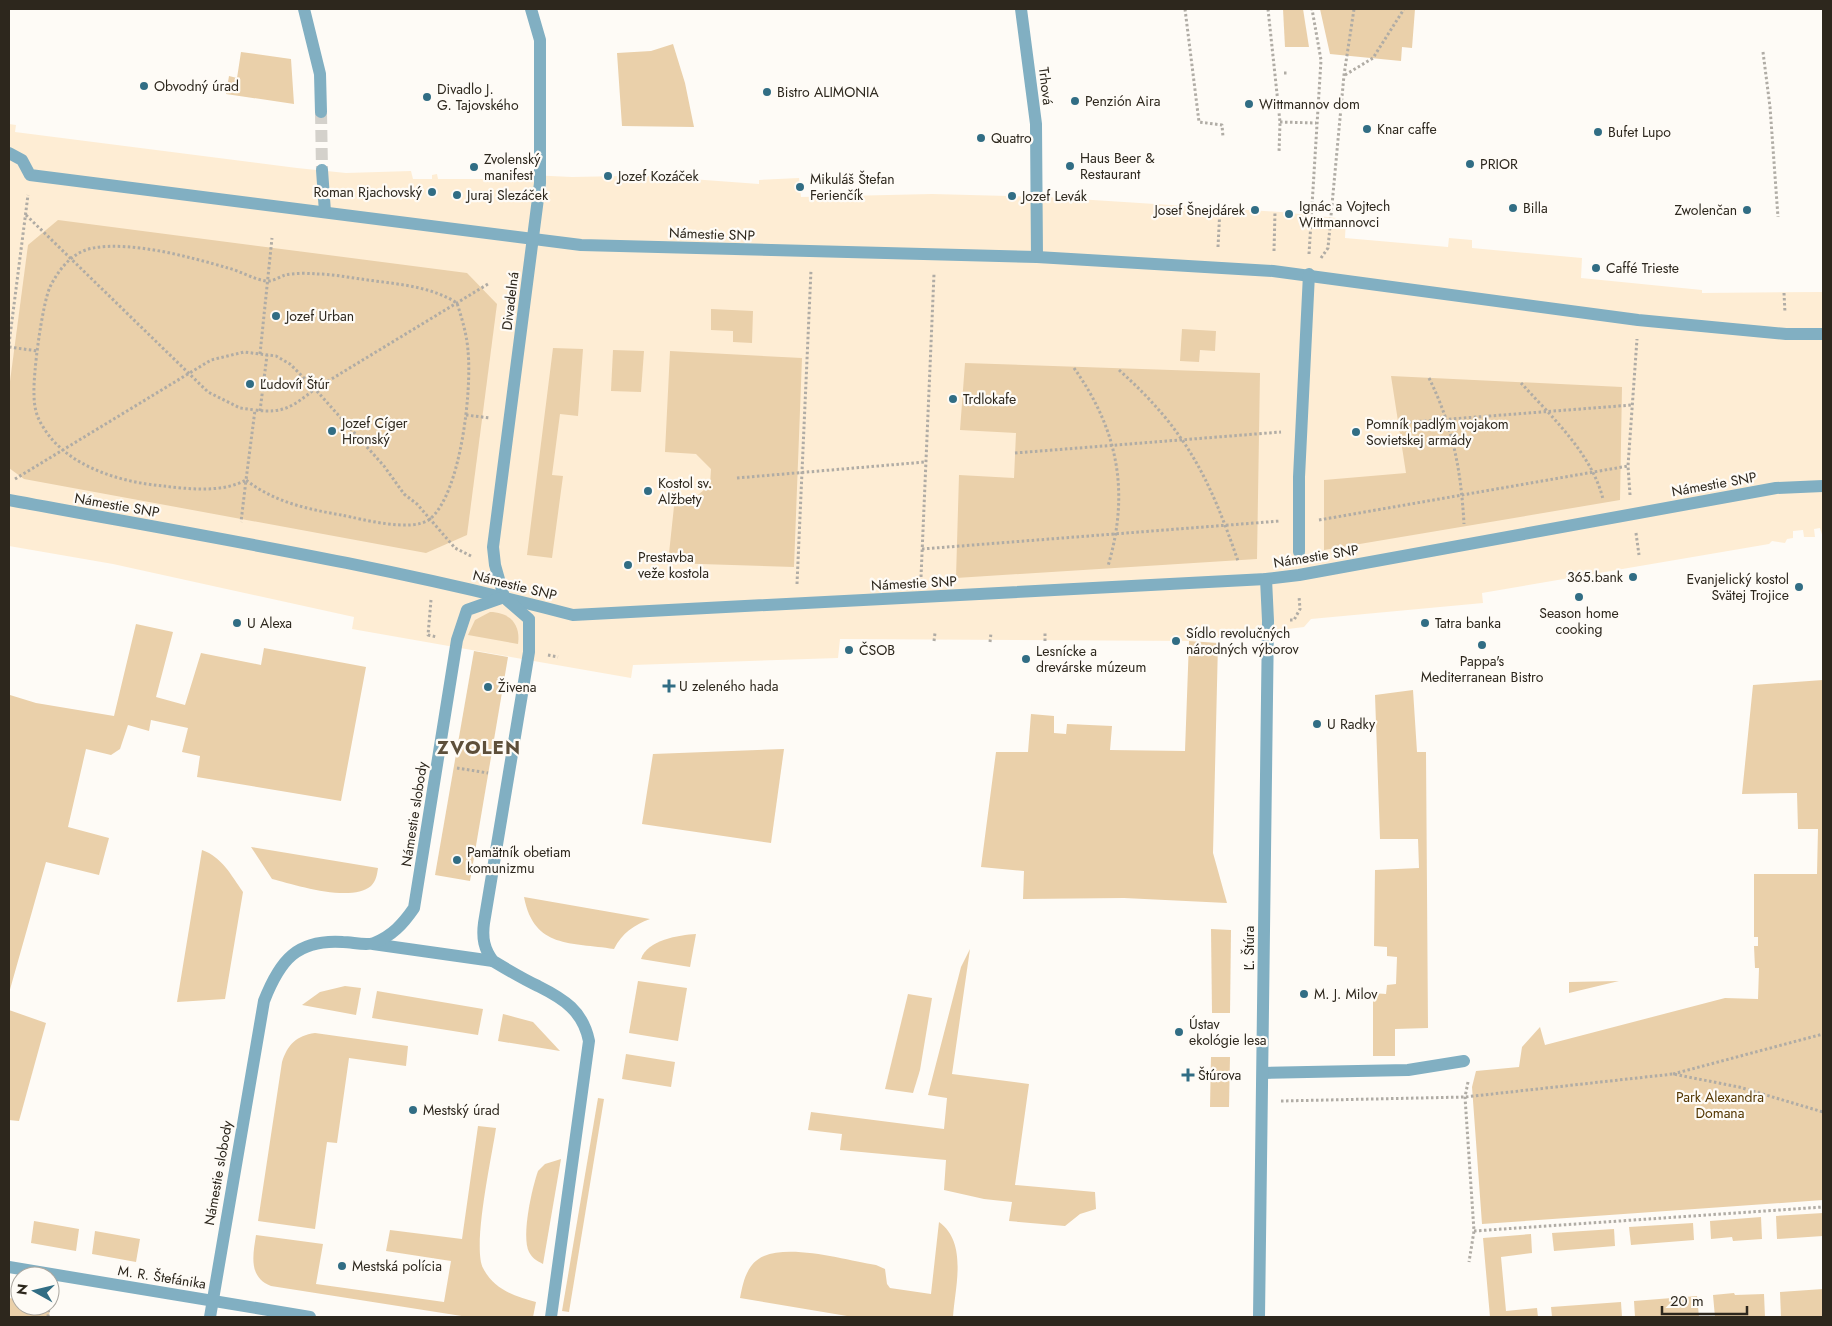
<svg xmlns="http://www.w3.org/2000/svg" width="1832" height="1326" font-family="Jost,sans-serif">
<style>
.built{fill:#feedd4}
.green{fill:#ead0aa}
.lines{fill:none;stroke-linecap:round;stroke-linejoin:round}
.minor-tunnel{stroke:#d4d1cb;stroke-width:12;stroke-dasharray:12 6;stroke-linecap:butt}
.path{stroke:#b0aca5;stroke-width:3;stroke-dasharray:2.5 2.5;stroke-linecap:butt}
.minor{stroke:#81afc2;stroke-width:12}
.poi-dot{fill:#316d84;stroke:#fefbf6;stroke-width:2}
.labels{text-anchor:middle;stroke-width:4.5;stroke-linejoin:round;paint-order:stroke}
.poi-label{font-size:14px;fill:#2d271d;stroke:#fefbf6;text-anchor:start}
.street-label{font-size:14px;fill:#2d271d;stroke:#fefbf6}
.park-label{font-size:14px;fill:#533600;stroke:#fefbf6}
.district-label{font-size:19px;font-weight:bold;letter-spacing:1px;fill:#5d4f3a;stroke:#fefbf6}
</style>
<rect width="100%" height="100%" fill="#fefbf6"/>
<!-- built -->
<polygon class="built" points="9,124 16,125 15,132 297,168 346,173 411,171 413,179 432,179 432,175 437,174 438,179 489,179 490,173 572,177 622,176 623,174 759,184 759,180 799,178 801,197 932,194 1046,197 1281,212 1346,219 1345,238 1448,247 1449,238 1472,240 1472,248 1582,258 1581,278 1702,290 1702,293 1823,292 1823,538 1820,528 1814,529 1815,537 1804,537 1803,530 1793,531 1793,538 1787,539 1785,543 1772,541 1769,544 1482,593 1483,603 1311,619 1304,627 1189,641 840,639 838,658 633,665 631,678 352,629 354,617 113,564 9,546"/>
<!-- green -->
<g class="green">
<polygon points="1283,9 1303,9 1309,47 1285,47"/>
<polygon points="1320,9 1415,9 1412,48 1402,47 1401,61 1330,54"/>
<polygon points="673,44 685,83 694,127 622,126 617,53 651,51"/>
<polygon points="241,52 291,59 294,104 226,94 229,76 237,78"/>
<polygon points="58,220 467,273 497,304 467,535 426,553 24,479 9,468 9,389 28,245"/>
<polygon points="711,309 753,311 752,343 733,342 733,331 711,330"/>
<polygon points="1182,329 1216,331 1215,351 1200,350 1199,362 1180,361"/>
<polygon points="553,348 583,349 578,416 560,414 552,475 563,476 552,558 527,555"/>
<polygon points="613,350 644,351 641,392 611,391"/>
<polygon points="670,351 802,358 794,567 668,563 675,497 693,499 710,485 711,469 696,454 665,452"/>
<polygon points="965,363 1260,373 1257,559 956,578 959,475 1014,478 1016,433 960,430"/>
<polygon points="1391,376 1622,387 1620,500 1324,550 1324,480 1406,473"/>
<path d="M490,612c19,0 31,12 28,32l-50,-9 7,-15z"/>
<polygon points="136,624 173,632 156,697 185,705 201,653 261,665 264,648 366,667 341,801 197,777 200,756 182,752 188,728 151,720 149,731 128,725 120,749 111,755 86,749 68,827 109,838 99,875 46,862 9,993 10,695 36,703 114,716"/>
<polygon points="1189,641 1218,643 1213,853 1227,903 1124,898 1023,899 1024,871 981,867 996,752 1028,752 1031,714 1054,716 1054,733 1066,734 1067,724 1112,726 1110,750 1185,751"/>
<polygon points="474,651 508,657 470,881 435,875"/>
<polygon points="1823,680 1823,1200 1482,1224 1472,1087 1476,1071 1519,1067 1522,1047 1540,1027 1545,1045 1725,998 1758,999 1759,968 1755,968 1754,946 1758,946 1758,937 1754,937 1754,874 1817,874 1818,829 1798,829 1797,793 1742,794 1753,685"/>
<polygon points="1413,690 1417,752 1426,752 1428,1028 1395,1029 1395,1056 1373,1056 1373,993 1386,994 1387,985 1396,984 1397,957 1387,956 1387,947 1374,946 1375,870 1419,868 1418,839 1380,839 1375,695"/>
<polygon points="784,749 771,843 642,824 653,754"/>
<path d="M251,847l127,21c-1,7 -2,13 -7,18 -20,17 -76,-1 -99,-7z"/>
<path d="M202,850c20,7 29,25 41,42l-18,107 -48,3z"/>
<path d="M524,897l126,22c-16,6 -28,14 -36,30 -43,-7 -80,0 -90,-52z"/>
<polygon points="1211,929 1231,930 1230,1013 1212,1013"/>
<path d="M696,934l-6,33 -49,-8c6,-19 38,-24 55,-25z"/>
<polygon points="970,949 952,1074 1029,1084 1015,1185 1095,1192 1096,1209 1080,1214 1065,1226 1009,1221 1012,1202 984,1199 944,1190 946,1160 840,1150 842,1134 808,1130 811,1112 944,1129 947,1098 928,1095 961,967"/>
<polygon points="638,981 687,988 678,1041 629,1033"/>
<polygon points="1619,981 1569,993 1569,982"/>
<polygon points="345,986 361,988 356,1015 302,1005 320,992"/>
<polygon points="377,991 483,1009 478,1035 372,1018"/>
<polygon points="908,994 932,998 920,1070 913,1093 885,1089"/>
<polygon points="9,1010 46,1023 19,1121 9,1120"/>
<polygon points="503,1014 533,1022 560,1051 498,1041"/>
<path d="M315,1033l93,13 -2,20 -57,-8 -12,85 -10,-1 -12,87 -57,-8 24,-159c6,-18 14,-26 33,-29z"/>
<polygon points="626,1054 675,1062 671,1087 622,1079"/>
<polygon points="1211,1057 1230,1057 1229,1107 1210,1107"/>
<polygon points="598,1098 604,1099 569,1312 562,1311"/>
<path d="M478,1126l18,2c-4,28 -24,118 -13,140 11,22 32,28 53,34l-3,15h-65l-197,-31c-23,-9 -18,-31 -15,-51l67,9 -7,40 128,18 7,-41 -65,-10 4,-21 72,9z"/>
<path d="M561,1159l-18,105c-6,-3 -11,-6 -14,-12 -8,-16 3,-64 9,-81l7,-7z"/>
<polygon points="1823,1213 1823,1236 1777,1239 1776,1216"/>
<polygon points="1761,1217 1762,1239 1733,1241 1732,1237 1711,1239 1710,1221"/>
<polygon points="34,1221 79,1229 76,1251 31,1243"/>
<path d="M939,1222c29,21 16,65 14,95h-100l-113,-19c3,-16 7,-35 24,-42 27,-12 83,4 112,9l9,4 2,15 3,4 41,6z"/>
<polygon points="1693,1223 1694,1240 1631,1245 1629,1227"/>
<polygon points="1614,1229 1615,1246 1554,1251 1552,1233"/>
<polygon points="95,1231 140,1239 136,1262 92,1254"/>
<polygon points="1531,1234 1532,1253 1501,1257 1506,1311 1537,1308 1538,1317 1490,1317 1483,1238"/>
<polygon points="1823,1289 1823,1317 1781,1317 1780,1292"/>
<polygon points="1734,1293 1735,1295 1764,1294 1765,1317 1715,1317 1713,1295"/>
<polygon points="1697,1296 1699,1317 1635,1317 1634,1301"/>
<polygon points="9,1298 20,1300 20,1306 50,1305 49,1317 9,1317"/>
<polygon points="1621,1302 1622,1317 1552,1317 1551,1307"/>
</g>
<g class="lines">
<!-- minor-tunnel -->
<polyline class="minor-tunnel" points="321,112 322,170"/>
<!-- path -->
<g class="path">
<polyline points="1185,9 1199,122 1222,125 1223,137"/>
<polyline points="1268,9 1280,122 1279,153"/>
<polyline points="1763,52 1770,107 1778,217"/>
<polyline points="1284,73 1287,73"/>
<polyline points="1345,75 1373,58 1404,9"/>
<polyline points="1280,122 1316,123"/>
<polyline points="26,215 208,392 240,408 255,410"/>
<polyline points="1218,247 1220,208"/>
<polyline points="1274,251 1275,212"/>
<polyline points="1309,254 1321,60 1312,9"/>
<polyline points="1321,258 1328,248 1344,75 1354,9"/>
<polyline points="1784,293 1785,313"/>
<polyline points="9,344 28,195"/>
<polyline points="9,347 38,351"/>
<polyline points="260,354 272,238"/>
<path d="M1074,368c44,62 56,124 34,198"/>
<path d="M1119,370c67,60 90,107 119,191"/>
<path d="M1429,378c24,49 32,92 35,146"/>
<path d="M1521,383c30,33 71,71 82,116"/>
<polyline points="260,411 267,355"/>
<polyline points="466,415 490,418"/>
<polyline points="1399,423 1632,405"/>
<polyline points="1015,453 1281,432"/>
<polyline points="737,478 925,462"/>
<path d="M15,479l196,-119 33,-8 32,4 14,8 25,25c-22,17 -31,25 -60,21l-9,70c-24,13 -57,9 -83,6 -44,-4 -98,-20 -121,-61 -6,-9 -8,-20 -8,-31 -1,-20 8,-89 16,-107 9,-18 22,-35 43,-39 39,-7 97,9 135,20 12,3 25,11 38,13 6,1 13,-4 19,-6 9,-2 22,-2 32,-1 14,0 29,3 44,5 32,5 68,6 96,24 5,16 10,32 11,48 4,39 -7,142 -38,168 -18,14 -68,0 -89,-4 -34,-6 -67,-13 -95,-35l-5,42"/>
<polyline points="1630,495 1628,466 1637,339"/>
<polyline points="1319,520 1628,466"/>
<polyline points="1636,533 1639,555"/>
<polyline points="922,549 1280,521"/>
<polyline points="471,556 455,548 417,504 404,494 384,466 315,389 488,284"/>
<polyline points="921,577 934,274"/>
<polyline points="797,584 811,270"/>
<polyline points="431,600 428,635 437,637"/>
<polyline points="1290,620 1294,620 1300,609 1299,596"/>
<polyline points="934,641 935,633"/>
<polyline points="1045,641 1045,632"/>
<polyline points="990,642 991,633"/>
<polyline points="548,655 558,657"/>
<polyline points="457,768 488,773"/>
<polyline points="1673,1074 1823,1034"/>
<polyline points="1468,1082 1465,1097 1474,1231 1469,1262"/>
<polyline points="1281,1101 1465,1097 1673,1074 1739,1087 1823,1112"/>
<polyline points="1474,1231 1823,1207"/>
<polyline points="48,1317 49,1306"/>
</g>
<!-- minor -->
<g class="minor">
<polyline points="304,9 320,74 321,112"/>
<polyline points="1021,9 1036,124 1037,257"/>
<polyline points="9,153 22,160 30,175 581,245 1037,257 1273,271 1638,320 1786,334 1823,334"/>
<polyline points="322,170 325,212"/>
<path d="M9,500c188,35 379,66 564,115l693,-36 33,-4 477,-87 47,-2"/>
<polyline points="1299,552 1299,477 1309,274"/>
<polyline points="504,597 495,565 493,547 540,183 540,40 531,9"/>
<path d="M507,600l22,19v33l-45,271c-2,15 0,26 9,38 15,9 30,18 45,25 26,13 45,25 51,55l-38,276"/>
<polyline points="373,944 493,961"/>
<polyline points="1263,1073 1408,1070 1464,1061"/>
<polyline points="9,1267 310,1317"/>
<path d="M210,1317l54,-316c16,-41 33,-62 79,-59 9,0 23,4 31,1 18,-7 29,-19 40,-35l43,-268 10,-30 37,-13"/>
<polyline points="1259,1317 1268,621 1266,579"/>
</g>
</g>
<!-- markers -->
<g class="poi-dot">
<circle cx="144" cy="86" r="5"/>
<circle cx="767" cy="92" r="5"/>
<circle cx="427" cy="97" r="5"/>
<circle cx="1075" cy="101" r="5"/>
<circle cx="1249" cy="104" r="5"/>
<circle cx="1367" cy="129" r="5"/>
<circle cx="1598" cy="132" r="5"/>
<circle cx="981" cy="138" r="5"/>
<circle cx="1470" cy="164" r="5"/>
<circle cx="1070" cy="166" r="5"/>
<circle cx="474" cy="167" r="5"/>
<circle cx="608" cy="176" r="5"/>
<circle cx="800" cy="187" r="5"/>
<circle cx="432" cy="192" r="5"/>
<circle cx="457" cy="195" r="5"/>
<circle cx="1012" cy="196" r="5"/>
<circle cx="1513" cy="208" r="5"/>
<circle cx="1255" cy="210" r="5"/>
<circle cx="1747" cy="210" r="5"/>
<circle cx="1289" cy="214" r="5"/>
<circle cx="1596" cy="268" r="5"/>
<circle cx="276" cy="316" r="5"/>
<circle cx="250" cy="384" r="5"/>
<circle cx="953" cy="399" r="5"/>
<circle cx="332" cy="431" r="5"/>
<circle cx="1356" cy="432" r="5"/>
<circle cx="648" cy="491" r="5"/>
<circle cx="628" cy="565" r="5"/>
<circle cx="1633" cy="577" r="5"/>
<circle cx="1799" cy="587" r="5"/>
<circle cx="1579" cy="597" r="5"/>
<circle cx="237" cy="623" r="5"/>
<circle cx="1425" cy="623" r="5"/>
<circle cx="1176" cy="641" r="5"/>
<circle cx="1482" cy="645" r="5"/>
<circle cx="849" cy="650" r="5"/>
<circle cx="1026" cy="659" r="5"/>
<path d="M666.5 678.5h5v5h5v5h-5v5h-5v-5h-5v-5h5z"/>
<circle cx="488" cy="687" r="5"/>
<circle cx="1317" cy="724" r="5"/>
<circle cx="457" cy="860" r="5"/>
<circle cx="1304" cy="994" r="5"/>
<circle cx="1179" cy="1032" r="5"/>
<path d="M1185.5 1067.5h5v5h5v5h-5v5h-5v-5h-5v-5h5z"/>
<circle cx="413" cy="1110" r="5"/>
<circle cx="342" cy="1266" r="5"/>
</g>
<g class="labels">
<!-- poi labels -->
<g class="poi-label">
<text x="154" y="91">Obvodný úrad</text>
<text x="437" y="94">Divadlo J.<tspan x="437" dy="16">G. Tajovského</tspan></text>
<text x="777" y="97">Bistro ALIMONIA</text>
<text x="1085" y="106">Penzión Aira</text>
<text x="1259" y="109">Wittmannov dom</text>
<text x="1377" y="134">Knar caffe</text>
<text x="1608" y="137">Bufet Lupo</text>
<text x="991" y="143">Quatro</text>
<text x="1080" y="163">Haus Beer &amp;<tspan x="1080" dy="16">Restaurant</tspan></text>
<text x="484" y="164">Zvolenský<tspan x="484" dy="16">manifest</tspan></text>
<text x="1480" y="169">PRIOR</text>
<text x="618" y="181">Jozef Kozáček</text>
<text x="810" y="184">Mikuláš Štefan<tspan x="810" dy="16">Ferienčík</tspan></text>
<text x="422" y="197" text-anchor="end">Roman Rjachovský</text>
<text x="467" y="200">Juraj Slezáček</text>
<text x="1022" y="201">Jozef Levák</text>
<text x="1299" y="211">Ignác a Vojtech<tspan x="1299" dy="16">Wittmannovci</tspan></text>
<text x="1523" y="213">Billa</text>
<text x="1245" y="215" text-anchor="end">Josef Šnejdárek</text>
<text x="1737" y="215" text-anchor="end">Zwolenčan</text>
<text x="1606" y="273">Caffé Trieste</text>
<text x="286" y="321">Jozef Urban</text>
<text x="260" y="389">Ľudovít Štúr</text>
<text x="963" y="404">Trdlokafe</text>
<text x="342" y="428">Jozef Cíger<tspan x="342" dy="16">Hronský</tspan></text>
<text x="1366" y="429">Pomník padlým vojakom<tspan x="1366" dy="16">Sovietskej armády</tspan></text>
<text x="658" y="488">Kostol sv.<tspan x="658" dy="16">Alžbety</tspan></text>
<text x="638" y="562">Prestavba<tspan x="638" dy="16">veže kostola</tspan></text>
<text x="1623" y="582" text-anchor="end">365.bank</text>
<text x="1789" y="584" text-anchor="end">Evanjelický kostol<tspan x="1789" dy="16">Svätej Trojice</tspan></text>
<text x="1579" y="618" text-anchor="middle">Season home<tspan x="1579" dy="16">cooking</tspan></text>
<text x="247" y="628">U Alexa</text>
<text x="1435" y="628">Tatra banka</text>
<text x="1186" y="638">Sídlo revolučných<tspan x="1186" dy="16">národných výborov</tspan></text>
<text x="859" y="655">ČSOB</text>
<text x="1036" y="656">Lesnícke a<tspan x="1036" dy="16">drevárske múzeum</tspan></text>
<text x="1482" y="666" text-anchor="middle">Pappa's<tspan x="1482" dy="16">Mediterranean Bistro</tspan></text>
<text x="679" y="691">U zeleného hada</text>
<text x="498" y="692">Živena</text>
<text x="1327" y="729">U Radky</text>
<text x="467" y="857">Pamätník obetiam<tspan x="467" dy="16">komunizmu</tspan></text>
<text x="1314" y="999">M. J. Milov</text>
<text x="1189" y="1029">Ústav<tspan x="1189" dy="16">ekológie lesa</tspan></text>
<text x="1198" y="1080">Štúrova</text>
<text x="423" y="1115">Mestský úrad</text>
<text x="352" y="1271">Mestská polícia</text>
</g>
<!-- street labels -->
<g class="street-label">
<text transform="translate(1046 86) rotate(83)" y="5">Trhová</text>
<text transform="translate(712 234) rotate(2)" y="5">Námestie SNP</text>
<text transform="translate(510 301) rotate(-83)" y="5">Divadelná</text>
<text transform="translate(1714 484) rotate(-10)" y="5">Námestie SNP</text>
<text transform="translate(117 505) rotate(10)" y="5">Námestie SNP</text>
<text transform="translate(1316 556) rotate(-9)" y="5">Námestie SNP</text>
<text transform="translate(914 583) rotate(-3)" y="5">Námestie SNP</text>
<text transform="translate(515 585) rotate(14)" y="5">Námestie SNP</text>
<text transform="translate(414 814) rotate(-81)" y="5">Námestie slobody</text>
<text transform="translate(1249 948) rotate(-90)" y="5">Ľ. Štúra</text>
<text transform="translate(218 1173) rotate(-80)" y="5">Námestie slobody</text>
<text transform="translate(162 1277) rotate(9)" y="5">M. R. Štefánika</text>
</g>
<!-- park labels -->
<g class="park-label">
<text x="1720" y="1102">Park Alexandra<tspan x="1720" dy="16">Domana</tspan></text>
</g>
<!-- district labels -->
<g class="district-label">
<text x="479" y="754">ZVOLEN</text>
</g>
</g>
<!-- border -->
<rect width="1832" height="1326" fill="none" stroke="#2d271d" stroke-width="20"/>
<!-- north arrow -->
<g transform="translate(35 1291) rotate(278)"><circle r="24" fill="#fefbf6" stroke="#aaa69f"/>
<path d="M0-4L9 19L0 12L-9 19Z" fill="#316d84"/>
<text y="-8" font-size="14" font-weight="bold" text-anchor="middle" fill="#2d271d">N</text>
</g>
<!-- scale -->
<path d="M1662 1306v8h85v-8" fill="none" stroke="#2d271d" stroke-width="2.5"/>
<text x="1670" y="1306" font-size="15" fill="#2d271d" stroke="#fefbf6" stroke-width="4" paint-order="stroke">20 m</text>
</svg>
